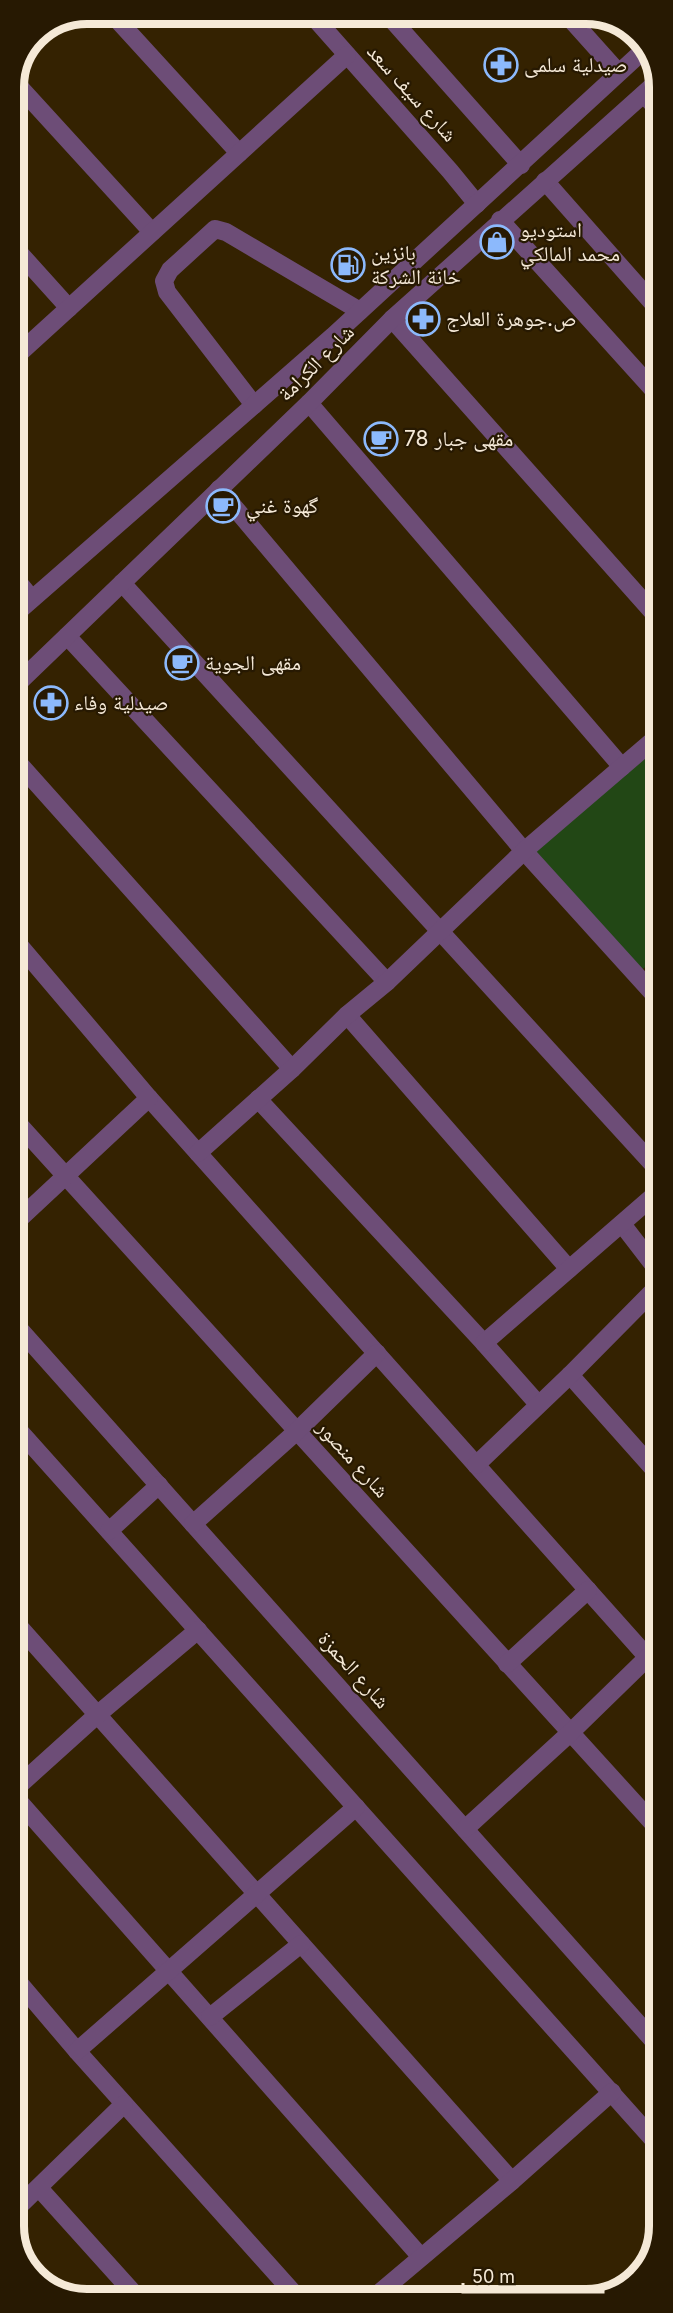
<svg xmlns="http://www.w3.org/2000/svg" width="673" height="2313" font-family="Inter,'Noto Naskh Arabic',sans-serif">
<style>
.green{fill:#224715}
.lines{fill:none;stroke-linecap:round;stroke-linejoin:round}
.minor{stroke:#6d4d77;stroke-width:18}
.labels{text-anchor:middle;stroke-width:4.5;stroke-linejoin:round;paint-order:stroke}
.poi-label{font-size:21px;fill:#f5e9d7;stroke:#271902;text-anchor:start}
.street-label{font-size:21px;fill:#f5e9d7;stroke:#271902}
.rim{fill:none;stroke:#f5e9d7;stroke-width:8}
</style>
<rect width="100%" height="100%" fill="#342201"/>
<!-- green -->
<polygon class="green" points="658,736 659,955 636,975 524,851"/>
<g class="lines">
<!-- minor -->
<g class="minor">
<polyline points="112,14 239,153"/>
<polyline points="311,14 450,171 477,204"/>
<polyline points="387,14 521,165"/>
<polyline points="566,14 618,72"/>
<polyline points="15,82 152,232"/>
<polyline points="644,94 658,110"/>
<polyline points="545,181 658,309"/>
<polyline points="500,220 658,395"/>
<polyline points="14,247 69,308"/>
<polyline points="392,319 658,618"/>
<polyline points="14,358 347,55"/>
<polyline points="309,403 622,767"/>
<polyline points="254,405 167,292 164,281 170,270 215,229 226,232 360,311"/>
<polyline points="219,489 524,851 659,1000"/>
<polyline points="14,577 31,598"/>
<polyline points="122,583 659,1171"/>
<polyline points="14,615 333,336 645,49"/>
<polyline points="67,636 387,982"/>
<polyline points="14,687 309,403 392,319 658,81"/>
<polyline points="14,758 292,1069"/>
<polyline points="14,939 149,1098 659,1670"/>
<polyline points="347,1015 569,1269"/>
<polyline points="258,1099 484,1343 538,1404"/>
<polyline points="14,1119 659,1830"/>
<polyline points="198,1153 292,1069 347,1015 387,982 524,851 658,736"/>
<polyline points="14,1224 149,1098"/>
<polyline points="622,1224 659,1272"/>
<polyline points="14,1323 659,2047"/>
<polyline points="484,1343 659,1191"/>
<polyline points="570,1375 659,1475"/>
<polyline points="14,1425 659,2146"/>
<polyline points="476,1465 570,1375 659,1285"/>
<polyline points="193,1524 297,1431 377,1353"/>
<polyline points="109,1531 159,1485"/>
<polyline points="15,1622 512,2181"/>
<polyline points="507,1664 588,1590"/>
<polyline points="15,1789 97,1715 198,1630"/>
<polyline points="15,1797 421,2257"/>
<polyline points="465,1829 570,1733 648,1657"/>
<polyline points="15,1978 77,2051 299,2299"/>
<polyline points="210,2017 301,1944"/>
<polyline points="77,2051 356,1807"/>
<polyline points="39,2188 139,2299"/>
<polyline points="15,2210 124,2104"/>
<polyline points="372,2299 512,2181 612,2092"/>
</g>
</g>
<!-- icons -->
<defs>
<symbol id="pharmacy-ring" viewBox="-11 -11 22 22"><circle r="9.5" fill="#271902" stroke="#8cb9fc" stroke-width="1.5"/><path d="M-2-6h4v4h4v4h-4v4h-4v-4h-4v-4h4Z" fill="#8cb9fc"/></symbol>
<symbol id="shop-ring" viewBox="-11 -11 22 22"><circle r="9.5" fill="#271902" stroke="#8cb9fc" stroke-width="1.5"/><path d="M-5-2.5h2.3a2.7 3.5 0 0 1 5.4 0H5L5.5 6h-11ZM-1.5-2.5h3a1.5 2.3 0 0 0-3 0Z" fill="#8cb9fc"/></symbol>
<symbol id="fuel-ring" viewBox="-11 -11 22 22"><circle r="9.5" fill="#271902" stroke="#8cb9fc" stroke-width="1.5"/><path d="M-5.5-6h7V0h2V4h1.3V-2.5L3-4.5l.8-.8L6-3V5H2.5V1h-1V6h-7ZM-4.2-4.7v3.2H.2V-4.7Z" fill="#8cb9fc"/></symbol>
<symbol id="cafe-ring" viewBox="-11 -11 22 22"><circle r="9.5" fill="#271902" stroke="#8cb9fc" stroke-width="1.5"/><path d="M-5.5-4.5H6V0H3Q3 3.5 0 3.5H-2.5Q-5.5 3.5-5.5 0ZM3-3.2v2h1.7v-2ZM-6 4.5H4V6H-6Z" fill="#8cb9fc"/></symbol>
</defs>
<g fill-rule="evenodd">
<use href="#pharmacy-ring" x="482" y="46" width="38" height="38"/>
<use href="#shop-ring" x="478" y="223" width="38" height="38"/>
<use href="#fuel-ring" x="329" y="246" width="38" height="38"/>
<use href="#pharmacy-ring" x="404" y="300" width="38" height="38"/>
<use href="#cafe-ring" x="362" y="420" width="38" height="38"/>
<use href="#cafe-ring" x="204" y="487" width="38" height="38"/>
<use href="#cafe-ring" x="163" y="644" width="38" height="38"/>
<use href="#pharmacy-ring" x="32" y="684" width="38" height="38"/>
</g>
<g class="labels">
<!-- poi labels -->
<g class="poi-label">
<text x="524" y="72">صيدلية سلمى</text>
<text x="520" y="237">استوديو<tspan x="520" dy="24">محمد المالكي</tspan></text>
<text x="371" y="260">بانزين<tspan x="371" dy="24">خانة الشركة</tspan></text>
<text x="446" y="326">ص.جوهرة العلاج</text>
<text x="404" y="446">مقهى جبار 78</text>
<text x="246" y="513">گهوة غني</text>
<text x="205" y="670">مقهى الجوية</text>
<text x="74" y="710">صيدلية وفاء</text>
</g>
<!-- street labels -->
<g class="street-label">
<text transform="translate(412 93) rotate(48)" y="7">شارع سيف سعد</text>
<text transform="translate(316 363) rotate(-45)" y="7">شارع الكرامة</text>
<text transform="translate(353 1459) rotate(48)" y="7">شارع منصور</text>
<text transform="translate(354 1670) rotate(48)" y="7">شارع الحمزة</text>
</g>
</g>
<!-- crop -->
<path d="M0 0H673V2313H0ZM87 24H586A63 63 0 0 1 649 87V2226A63 63 0 0 1 586 2289H87A63 63 0 0 1 24 2226V87A63 63 0 0 1 87 24Z" fill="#271902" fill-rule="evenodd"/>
<path class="rim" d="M87 24H586A63 63 0 0 1 649 87V2226A63 63 0 0 1 586 2289H87A63 63 0 0 1 24 2226V87A63 63 0 0 1 87 24Z"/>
<!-- scale -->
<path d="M463 2283v9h140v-9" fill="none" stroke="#f5e9d7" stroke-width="3"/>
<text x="472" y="2283" font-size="18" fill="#f5e9d7" stroke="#271902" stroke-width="4.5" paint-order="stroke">50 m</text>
</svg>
